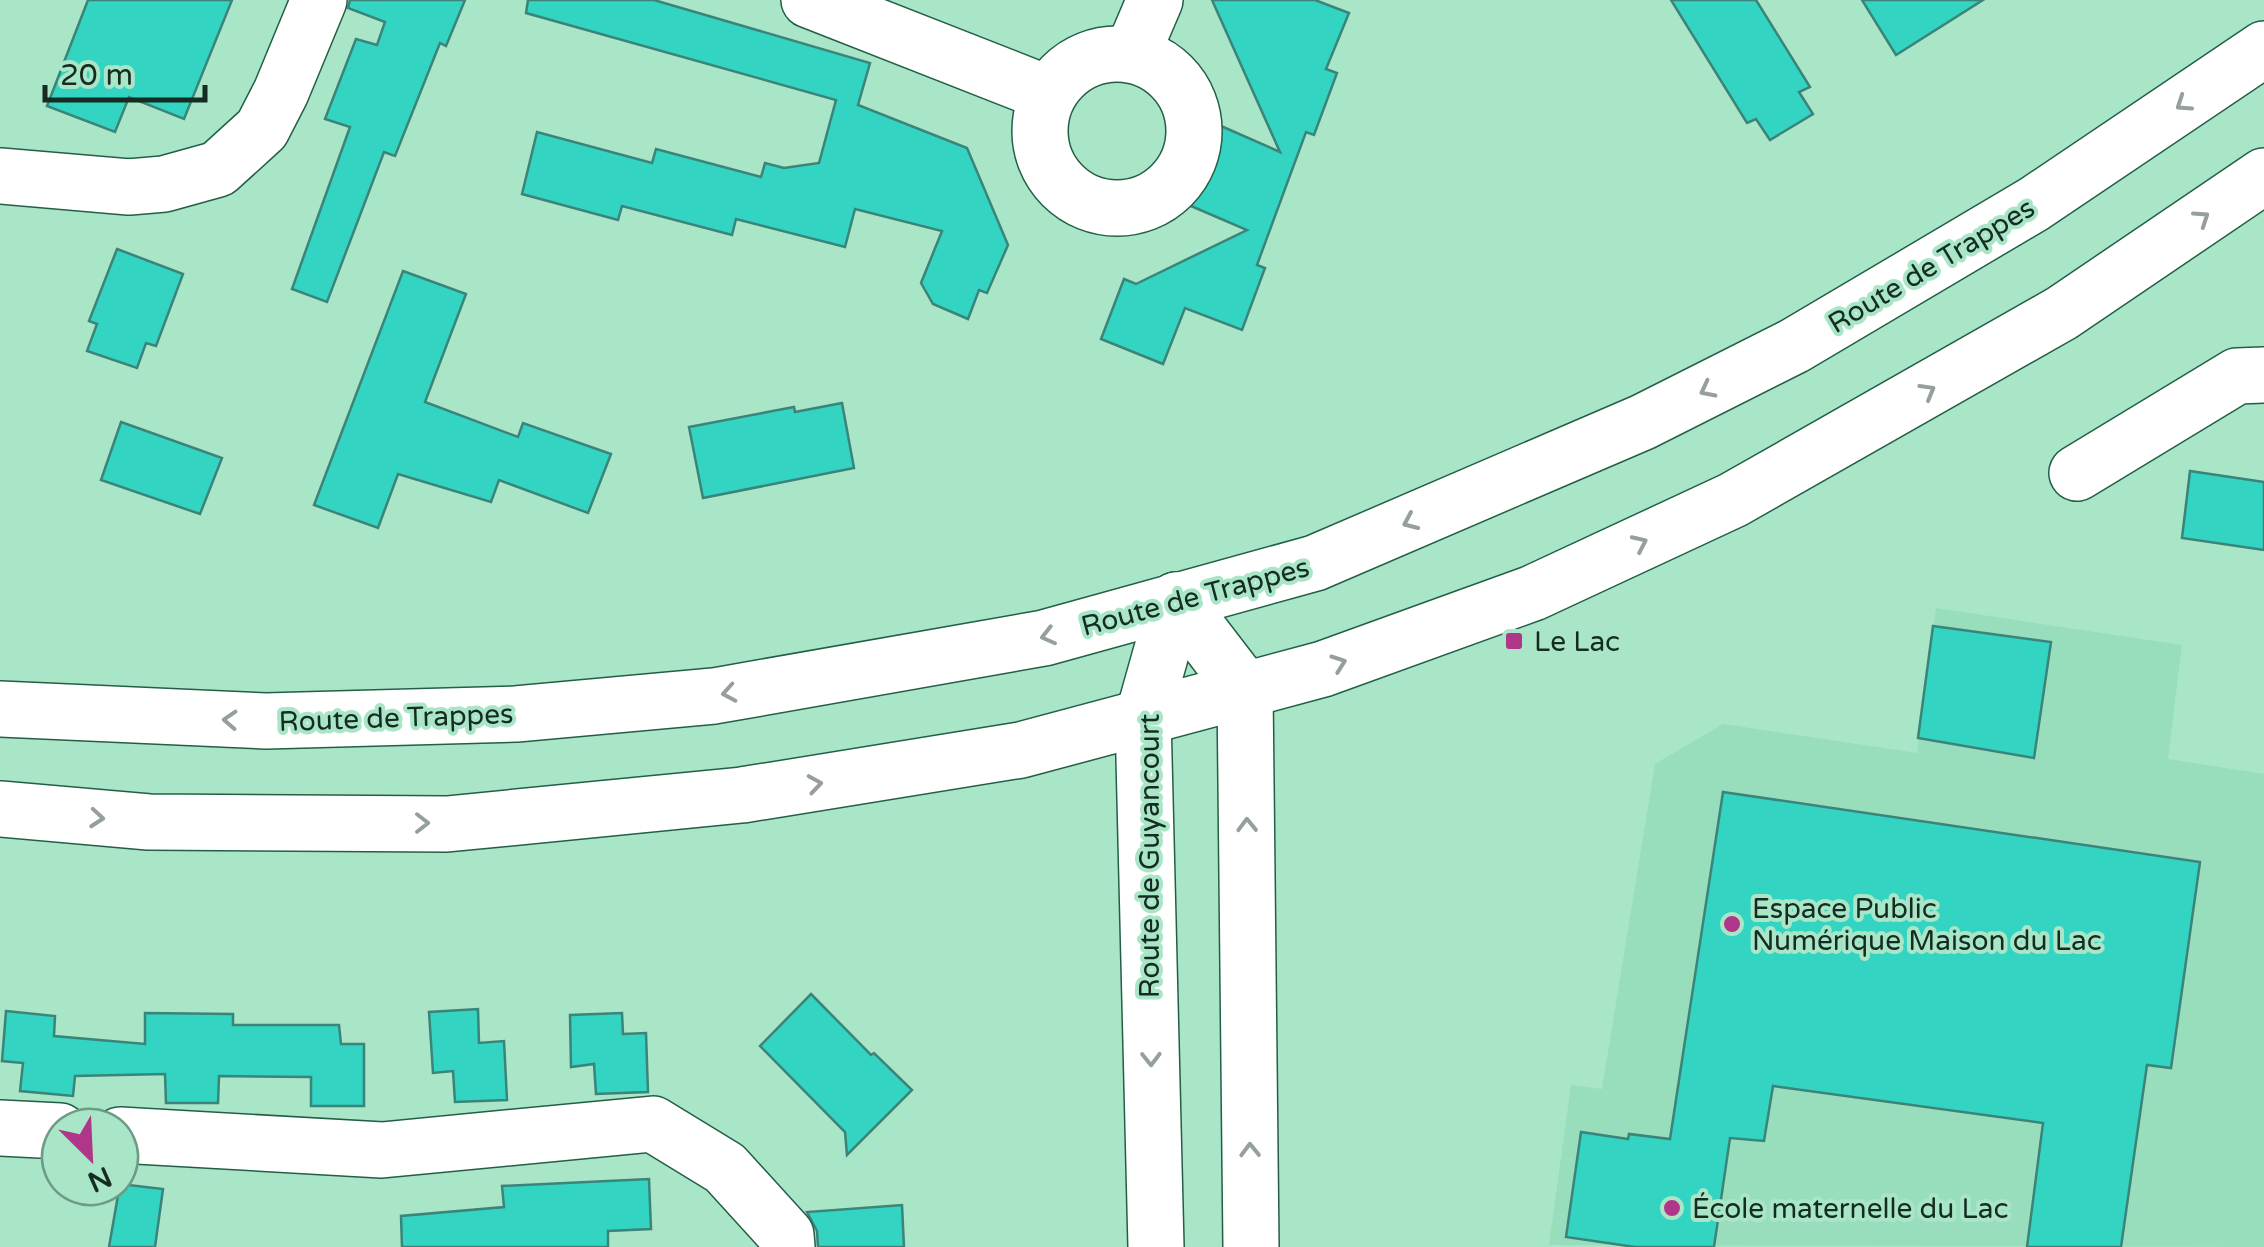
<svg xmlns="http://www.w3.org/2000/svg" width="2264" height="1247" font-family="'Varela Round',sans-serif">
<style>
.built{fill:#98debc}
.building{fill:#33d4c1;stroke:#3b8479;stroke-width:2.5}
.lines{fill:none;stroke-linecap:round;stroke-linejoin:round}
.street-casing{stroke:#235f46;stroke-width:58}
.secondary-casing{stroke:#235f46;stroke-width:58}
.street{stroke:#fff;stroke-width:55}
.secondary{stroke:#fff;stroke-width:55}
.oneway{stroke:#95a09b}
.poi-dot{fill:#af3689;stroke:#a9e5c7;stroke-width:4}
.labels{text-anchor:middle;stroke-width:8;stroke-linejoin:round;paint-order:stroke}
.street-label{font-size:28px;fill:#142c21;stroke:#a9e5c7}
.poi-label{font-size:28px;fill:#142c21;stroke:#a9e5c7;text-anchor:start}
</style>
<rect width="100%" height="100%" fill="#a9e5c7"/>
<!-- built -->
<polygon class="built" points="1936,608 2182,645 2168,759 2264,774 2264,1247 1549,1245 1571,1085 1602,1089 1655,764 1723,724 1917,753"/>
<!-- building -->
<g class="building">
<polygon points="88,0 232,0 184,119 129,97 115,132 47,106"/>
<polygon points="350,0 465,0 446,46 440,43 395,156 384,152 327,302 292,289 350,127 325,119 356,39 377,45 385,22 348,8"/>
<polygon points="528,0 654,0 870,63 858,105 967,148 1008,245 987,293 979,290 968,319 933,304 921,283 942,231 855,209 845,247 736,219 732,235 622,206 618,220 522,194 537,132 652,163 656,149 761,177 765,163 784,168 819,163 836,100 526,13"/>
<polygon points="1212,0 1315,0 1349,13 1326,69 1337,73 1314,135 1306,132 1282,197 1257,265 1265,268 1242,330 1185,308 1163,364 1101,339 1124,279 1136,284 1247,230 1191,206 1221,126 1280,152"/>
<polygon points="1671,0 1756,0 1810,87 1799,92 1813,114 1770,140 1756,119 1747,123"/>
<polygon points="1862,0 1983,0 1896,55"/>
<polygon points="117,249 183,274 156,346 146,343 137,368 87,351 97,324 89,321"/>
<polygon points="403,271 466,294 425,402 518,437 523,423 611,454 588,513 499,480 491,502 398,474 378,528 314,505"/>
<polygon points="842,403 854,468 703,498 689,427 794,407 795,412"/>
<polygon points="121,422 222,458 200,514 101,480"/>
<polygon points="2190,471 2264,482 2264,550 2182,538"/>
<polygon points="1933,626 2051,642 2034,758 1918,738"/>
<polygon points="1723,792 2200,862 2171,1068 2147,1065 2121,1247 2027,1247 2043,1123 1773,1086 1764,1141 1730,1138 1714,1247 1635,1247 1566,1237 1581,1132 1628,1139 1629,1134 1670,1139"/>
<polygon points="811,994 871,1055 874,1053 912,1090 847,1155 845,1132 760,1046"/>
<polygon points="478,1009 479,1043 504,1041 507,1100 455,1102 453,1071 433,1073 429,1012"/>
<polygon points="6,1011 55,1016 54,1036 145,1044 145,1013 233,1014 233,1025 339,1025 341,1044 364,1044 364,1106 311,1106 311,1077 219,1076 218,1103 166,1103 165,1074 75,1076 73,1096 20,1091 23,1063 2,1061"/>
<polygon points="622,1013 623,1034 646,1033 648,1092 596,1094 594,1064 571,1067 570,1015"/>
<polygon points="649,1179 651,1229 608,1231 608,1247 402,1247 401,1216 504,1207 502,1186"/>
<polygon points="120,1184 163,1189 155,1247 109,1247"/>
<polygon points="902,1205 904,1247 818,1247 817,1231 807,1212"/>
</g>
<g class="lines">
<defs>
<g id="street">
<polyline points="809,0 1049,94"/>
<circle cx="1117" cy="131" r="77"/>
<polyline points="1132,54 1155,0"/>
<polyline points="0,176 129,187 164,184 218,169 262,129 281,92 319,0"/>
<polyline points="2077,473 2237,376 2264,375"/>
<polyline points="0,1128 60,1131"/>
<polyline points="120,1135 382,1150 653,1124 725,1168 786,1235 787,1247"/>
</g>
<g id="secondary">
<polyline points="1176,600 1245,690 1251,1247"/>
<polyline points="0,709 266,721 516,714 714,696 1044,638 1315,563 1643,422 1794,346 2034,204 2264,49"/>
<polyline points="0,809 149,822 447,824 742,795 1021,750 1323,669 1533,593 1733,500 2062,313 2264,176"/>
<polyline points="1156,1247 1143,717 1176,600"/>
</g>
</defs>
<!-- street casing -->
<use href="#street" class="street-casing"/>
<!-- secondary casing -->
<use href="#secondary" class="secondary-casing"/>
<!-- street -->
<use href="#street" class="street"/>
<!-- secondary -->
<use href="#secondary" class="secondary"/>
</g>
<!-- one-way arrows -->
<defs><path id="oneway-chevron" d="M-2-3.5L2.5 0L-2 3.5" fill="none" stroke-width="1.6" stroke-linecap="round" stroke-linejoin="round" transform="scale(2.5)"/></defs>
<g class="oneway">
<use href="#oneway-chevron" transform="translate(2183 104) rotate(146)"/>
<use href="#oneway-chevron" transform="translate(2202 218) rotate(-34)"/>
<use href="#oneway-chevron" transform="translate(1707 390) rotate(153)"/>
<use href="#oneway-chevron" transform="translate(1928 391) rotate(-30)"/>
<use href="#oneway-chevron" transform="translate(1410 522) rotate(156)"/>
<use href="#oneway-chevron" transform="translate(1640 543) rotate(-25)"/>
<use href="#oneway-chevron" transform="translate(1048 636) rotate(166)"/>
<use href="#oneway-chevron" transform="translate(1339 663) rotate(-20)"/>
<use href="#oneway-chevron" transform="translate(729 693) rotate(170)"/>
<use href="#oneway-chevron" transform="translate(230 720) rotate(-177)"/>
<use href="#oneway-chevron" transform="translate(815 784) rotate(-9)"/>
<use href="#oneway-chevron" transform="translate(97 818) rotate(5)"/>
<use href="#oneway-chevron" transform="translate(422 823)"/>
<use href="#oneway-chevron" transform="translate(1247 825) rotate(-91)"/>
<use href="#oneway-chevron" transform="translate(1151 1059) rotate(89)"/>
<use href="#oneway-chevron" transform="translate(1250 1150) rotate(-91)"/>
</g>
<!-- markers -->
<g class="poi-dot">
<rect x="1504" y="631" width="20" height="20" rx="5"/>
<circle cx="1732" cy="924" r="10"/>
<circle cx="1672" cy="1208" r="10"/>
</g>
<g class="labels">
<!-- street labels -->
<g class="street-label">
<text transform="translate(1931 265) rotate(-31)" y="10">Route de Trappes</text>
<text transform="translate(1195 596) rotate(-15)" y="10">Route de Trappes</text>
<text transform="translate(396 717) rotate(-2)" y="10">Route de Trappes</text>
<text transform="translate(1149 856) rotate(-90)" y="10">Route de Guyancourt</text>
</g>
<!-- poi labels -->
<g class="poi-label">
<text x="1534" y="651">Le Lac</text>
<text x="1752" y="918">Espace Public<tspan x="1752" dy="32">Numérique Maison du Lac</tspan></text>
<text x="1692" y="1218">École maternelle du Lac</text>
</g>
</g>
<!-- north arrow -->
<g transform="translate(90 1157) rotate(156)"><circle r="48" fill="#a9e5c7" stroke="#6d9b85" stroke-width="2.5"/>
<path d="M0-8L18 38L0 25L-18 38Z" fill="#af3689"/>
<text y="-15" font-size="28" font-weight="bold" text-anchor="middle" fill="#142c21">N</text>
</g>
<!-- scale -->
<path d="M45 85v15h160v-15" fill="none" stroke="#142c21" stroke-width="5"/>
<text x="60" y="85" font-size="30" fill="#142c21" stroke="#a9e5c7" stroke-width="8" paint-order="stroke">20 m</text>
</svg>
